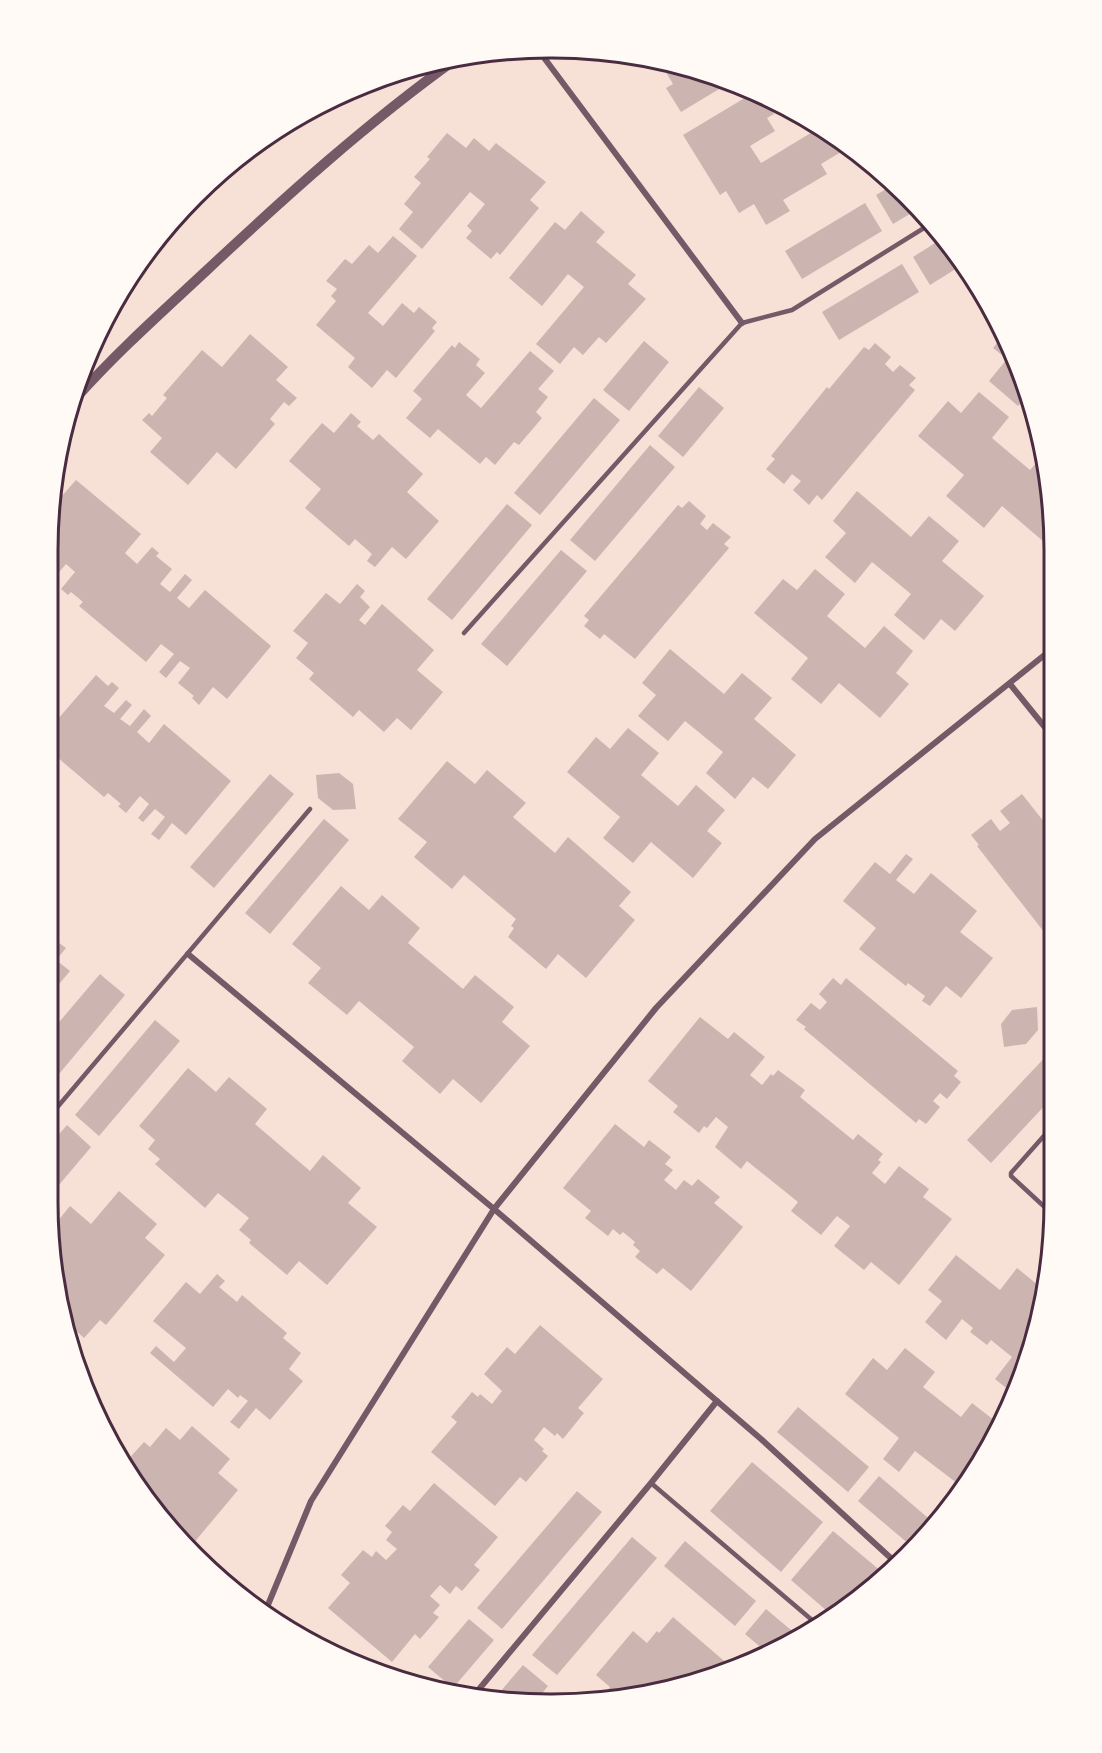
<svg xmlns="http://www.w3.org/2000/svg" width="1102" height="1753" font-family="Cabin,sans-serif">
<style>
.building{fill:#ccb4b1}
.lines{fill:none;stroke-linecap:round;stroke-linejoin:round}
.service{stroke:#755966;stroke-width:4.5}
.minor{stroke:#755966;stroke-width:6}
.tertiary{stroke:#755966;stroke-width:10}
.rim{fill:none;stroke:#4a2c40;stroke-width:3}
</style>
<rect width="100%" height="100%" fill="#f7e1d7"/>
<!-- building -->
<g class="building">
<polygon points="660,62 682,65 729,83 681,112 666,88 673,84"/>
<polygon points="753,93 756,98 762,96 774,114 767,118 775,131 750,146 761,163 819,128 832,136 841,152 821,164 827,174 783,200 790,211 766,225 754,204 739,213 726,191 720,195 683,135"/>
<polygon points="447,133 466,148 474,138 489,151 496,143 546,182 530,200 539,208 500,255 497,252 491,259 466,238 472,231 467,226 485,204 470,192 422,249 399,229 413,212 404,204 421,183 414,177 430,159 427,157"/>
<polygon points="234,162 224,175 220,172"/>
<polygon points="893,185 918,209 893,224 876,195"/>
<polygon points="865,203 882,231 802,279 785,251"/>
<polygon points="581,211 605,232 596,242 636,275 628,284 646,299 606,343 599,337 583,355 574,347 560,364 536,344 584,287 568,274 542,306 509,278 555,222 565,230"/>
<polygon points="393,236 417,256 368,313 383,326 402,303 414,313 419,307 437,322 432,328 435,331 396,378 387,370 372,388 348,367 355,358 316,325 336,301 331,296 337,289 326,281 345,259 352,264 369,245 378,253"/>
<polygon points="943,238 962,265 930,285 913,257"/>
<polygon points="902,264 919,292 839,340 822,312"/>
<polygon points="250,334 288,367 276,380 297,398 289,406 284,402 270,419 275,424 236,469 217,452 188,485 150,452 162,438 142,420 149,413 152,416 167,398 163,395 202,350 222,367"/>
<polygon points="1002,337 1027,396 1018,406 989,381 1007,359 993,348"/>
<polygon points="644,341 669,362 629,411 603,390"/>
<polygon points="459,342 480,359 476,365 485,373 466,395 481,408 530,351 554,371 538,389 548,397 536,412 542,418 519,445 514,442 495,465 486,457 480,464 438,429 430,438 406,418 422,399 413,391 452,345 455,348"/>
<polygon points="875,343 891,357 885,364 893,372 900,365 916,378 909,385 915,390 822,500 817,495 809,505 793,490 801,481 792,474 784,484 766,469 775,459 771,456 827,387 829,389 864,347 869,350"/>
<polygon points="699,387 724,408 683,457 658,436"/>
<polygon points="979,392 1009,417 992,438 1030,470 1043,455 1053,518 1053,531 1044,542 1002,506 984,528 946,496 964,475 918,436 948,401 961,413"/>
<polygon points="594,398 620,420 540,515 514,493"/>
<polygon points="351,413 361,422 357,426 373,440 379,434 423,474 407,492 439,521 406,559 392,547 375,567 367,561 372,554 355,539 349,546 305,508 321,489 289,461 322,423 334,433"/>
<polygon points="650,445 675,467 595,561 570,540"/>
<polygon points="76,480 141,534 125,553 137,564 152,547 159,553 156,556 172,569 160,584 170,592 185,574 192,580 177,598 189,608 205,590 271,646 227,699 213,687 199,705 192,698 194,696 178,683 190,668 180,661 166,678 159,672 174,654 161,644 146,662 79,606 83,602 71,592 68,595 61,589 75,572 66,564 54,578 52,577 52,507"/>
<polygon points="857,491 911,537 929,516 959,541 942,561 984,596 955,631 941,619 924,640 894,615 911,594 872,562 855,583 825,557 846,533 833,521"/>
<polygon points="689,501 706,516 700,524 707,530 713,523 731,537 724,544 729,548 635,659 604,634 600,639 584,626 589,620 584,616 678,505 682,508"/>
<polygon points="507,504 532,525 452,620 427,599"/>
<polygon points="561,550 587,571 507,666 481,644"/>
<polygon points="815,569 845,594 827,616 865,648 884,626 913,651 896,673 909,684 880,718 839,683 821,704 791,679 808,658 754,613 783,579 797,590"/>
<polygon points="357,584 365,591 360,597 370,607 359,620 365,625 382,604 434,650 417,670 443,692 411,730 397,718 384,732 359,710 353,717 309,679 314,673 296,658 308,643 293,631 326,593 340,604"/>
<polygon points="670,649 724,694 742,673 772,698 754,719 796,755 768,789 753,777 735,799 706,773 723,752 685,721 668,741 638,716 656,695 642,683"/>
<polygon points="96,675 108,686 112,682 119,688 104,706 114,713 126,700 132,705 120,719 130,726 144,709 151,716 137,732 149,743 164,724 231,781 186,835 172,823 159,840 151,834 165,817 155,809 143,822 138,818 149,804 140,796 126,813 118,806 121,804 108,793 104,797 51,752 51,727"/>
<polygon points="628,728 659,753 641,775 678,806 696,785 725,810 707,831 722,843 693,878 651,842 633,863 603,838 620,817 567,772 596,737 610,749"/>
<polygon points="447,761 475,784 487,770 526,803 513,817 555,853 568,837 631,892 619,906 635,920 586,978 558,954 546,969 508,937 514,928 511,926 516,919 464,875 452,889 414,857 427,842 398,819"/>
<polygon points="339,773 353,784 356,809 333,810 318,798 316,775"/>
<polygon points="270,774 294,794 214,888 190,867"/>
<polygon points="1022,794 1052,832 1051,941 977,846 979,845 971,835 991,819 1000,831 1010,823 1000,811"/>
<polygon points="324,819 349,840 270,934 245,913"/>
<polygon points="906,854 913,859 896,880 914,894 931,873 977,911 960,932 993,958 961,998 946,986 930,1006 922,1001 925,996 908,983 906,986 859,949 876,928 843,901 875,862 890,874"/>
<polygon points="341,886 369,910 382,895 420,928 408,943 463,989 475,975 514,1007 502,1022 530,1046 481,1103 453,1079 440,1094 402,1061 414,1047 359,1001 347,1015 308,983 321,968 292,944"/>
<polygon points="59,943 66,948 56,960 70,971 49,996 49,954"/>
<polygon points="100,974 125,995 49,1086 49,1034"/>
<polygon points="833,978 841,985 846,978 958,1071 954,1076 961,1082 947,1099 940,1093 933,1101 940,1107 926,1124 919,1119 916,1123 804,1029 806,1027 796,1020 811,1003 820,1010 827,1002 819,994"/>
<polygon points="1037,1007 1038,1030 1026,1044 1004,1047 1001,1024 1012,1010"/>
<polygon points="700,1017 728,1039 734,1032 765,1057 750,1075 762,1085 771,1074 773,1076 778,1070 805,1090 800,1097 853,1140 858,1134 883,1154 878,1160 881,1162 872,1173 885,1184 899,1166 929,1189 923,1197 952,1219 899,1285 871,1262 864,1270 834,1246 850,1226 837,1216 821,1235 791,1211 798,1202 747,1161 741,1169 715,1147 728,1127 716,1117 707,1128 704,1126 699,1133 673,1112 678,1106 648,1081"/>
<polygon points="155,1020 180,1041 99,1136 75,1115"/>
<polygon points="1051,1051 1050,1100 991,1163 967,1140"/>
<polygon points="188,1068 216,1092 229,1077 267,1109 255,1124 310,1171 323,1155 361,1188 348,1203 377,1227 327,1285 299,1261 287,1275 249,1243 251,1240 239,1230 249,1218 218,1193 205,1208 155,1164 160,1159 148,1149 155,1140 139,1126"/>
<polygon points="615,1124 644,1147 649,1140 671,1157 665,1164 673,1170 664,1180 676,1190 684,1180 692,1186 698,1179 720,1197 714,1203 743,1227 691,1291 663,1268 657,1274 635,1257 640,1251 633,1245 635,1242 623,1232 620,1235 613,1229 608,1236 585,1218 591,1211 563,1188"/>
<polygon points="67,1125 91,1147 48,1198 48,1147"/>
<polygon points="119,1191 157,1224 145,1238 165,1255 106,1325 100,1320 84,1338 71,1326 69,1329 52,1228 70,1206 91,1224"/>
<polygon points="956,1255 1000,1290 1017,1268 1044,1290 1041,1301 1030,1314 1036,1318 1015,1395 995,1379 1012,1357 991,1340 987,1345 970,1332 973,1328 962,1319 946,1340 925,1322 942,1301 928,1290"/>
<polygon points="217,1274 225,1281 219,1287 237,1302 242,1295 287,1333 283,1338 301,1353 289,1369 303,1381 270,1420 256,1408 239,1429 230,1422 248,1401 240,1395 238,1398 228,1389 213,1407 150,1353 156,1346 174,1362 186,1348 153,1321 186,1282 200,1294"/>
<polygon points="540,1325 603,1379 578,1408 584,1413 563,1439 557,1433 555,1436 544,1427 534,1440 544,1449 542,1451 548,1456 526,1482 520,1477 495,1506 431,1452 457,1422 451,1417 472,1392 478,1397 480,1394 492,1404 502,1391 484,1374 507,1347 515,1354"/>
<polygon points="905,1348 935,1372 923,1387 961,1417 972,1403 999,1424 962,1487 915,1451 899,1472 883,1459 899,1438 845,1394 873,1358 887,1370"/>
<polygon points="798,1407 869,1467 848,1492 777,1432"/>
<polygon points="192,1426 230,1459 218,1473 238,1490 192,1545 133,1482 124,1464 144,1442 150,1447 166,1428 180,1440"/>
<polygon points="752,1462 823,1522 781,1572 710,1511"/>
<polygon points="879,1476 934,1523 910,1545 858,1501"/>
<polygon points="434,1483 498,1537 474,1565 480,1570 462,1591 456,1586 450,1594 440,1585 430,1596 440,1605 433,1613 439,1617 420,1639 415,1634 392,1662 328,1608 350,1583 341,1575 363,1550 372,1557 376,1551 386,1560 397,1549 386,1540 392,1532 385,1526 403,1505 410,1511"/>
<polygon points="577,1491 602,1512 502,1629 477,1608"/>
<polygon points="833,1531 882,1572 834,1617 791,1580"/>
<polygon points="632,1537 657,1558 557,1675 532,1655"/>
<polygon points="685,1541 756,1601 735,1626 664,1566"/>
<polygon points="766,1609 797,1635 764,1650 745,1634"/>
<polygon points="673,1617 730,1666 682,1688 603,1696 610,1687 596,1675 633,1631 647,1643 657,1631 659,1633"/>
<polygon points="469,1619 494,1640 453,1688 428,1667"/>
<polygon points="523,1665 548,1686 535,1702 518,1704 494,1699"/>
</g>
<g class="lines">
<!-- service -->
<g class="service">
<polyline points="464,633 742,323 792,310 932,223"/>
<polyline points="49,1117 310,809"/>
<polyline points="1050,1212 1011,1176 1011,1173 1050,1129"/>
<polyline points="651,1483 819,1626"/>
</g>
<!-- minor -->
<g class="minor">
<polyline points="539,51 742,323"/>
<polyline points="1010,684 1052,736"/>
<polyline points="188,954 494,1209 761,1439 894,1561"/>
<polyline points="265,1612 311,1501 494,1209 656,1008 815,839 1052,649"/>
<polyline points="480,1688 651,1483 717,1401"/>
</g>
<!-- tertiary -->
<path class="tertiary" d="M76,398c40,-45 86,-86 130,-127 80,-75 161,-148 250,-212"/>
</g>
<!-- crop -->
<path d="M0 0H1102V1753H0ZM550 58H552A492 492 0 0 1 1044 550V1202A492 492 0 0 1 552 1694H550A492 492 0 0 1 58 1202V550A492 492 0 0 1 550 58Z" fill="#fffaf5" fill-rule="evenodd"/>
<path class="rim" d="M550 58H552A492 492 0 0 1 1044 550V1202A492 492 0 0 1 552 1694H550A492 492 0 0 1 58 1202V550A492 492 0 0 1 550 58Z"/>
</svg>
